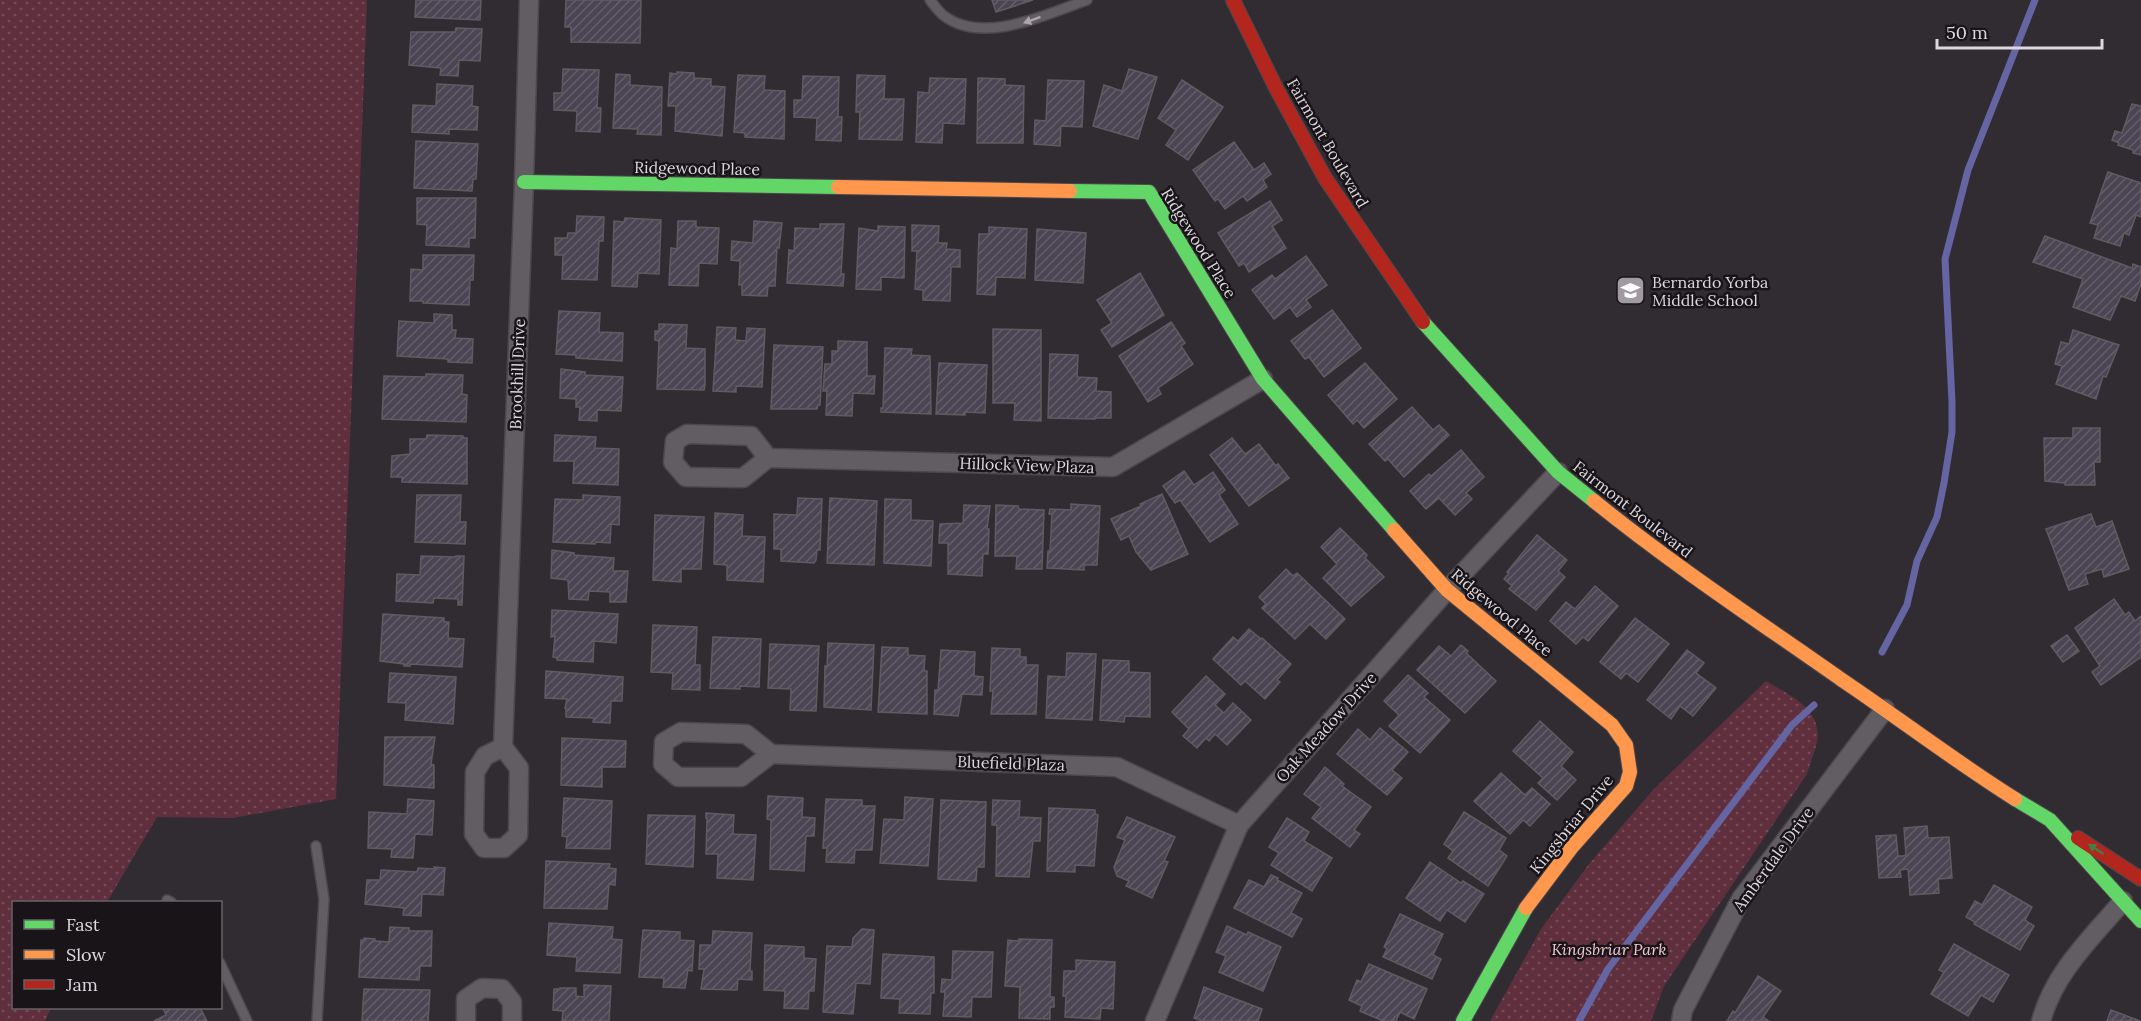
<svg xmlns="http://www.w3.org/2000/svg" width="2141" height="1021" font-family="Lora,serif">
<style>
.grass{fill:url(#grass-dots)}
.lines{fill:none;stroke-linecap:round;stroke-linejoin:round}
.stream{stroke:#6565a3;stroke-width:7}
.building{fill:url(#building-hatch);stroke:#5f5c61;stroke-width:1.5}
.lane-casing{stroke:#4c474c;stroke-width:12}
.street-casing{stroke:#4c474c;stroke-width:21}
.fast-casing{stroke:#4c474c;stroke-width:16}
.slow-casing{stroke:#4c474c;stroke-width:16}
.jam-casing{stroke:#4c474c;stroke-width:16}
.lane{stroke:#625d62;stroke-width:9}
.street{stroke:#625d62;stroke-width:18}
.fast{stroke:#63d668;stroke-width:14}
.slow{stroke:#ff974d;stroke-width:14}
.jam{stroke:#b3261e;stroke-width:14}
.oneway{fill:#aca6ac}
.oneway2{fill:#417f44}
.labels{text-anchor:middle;stroke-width:5;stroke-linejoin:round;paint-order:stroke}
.street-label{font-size:16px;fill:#ddd7de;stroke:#181418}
.poi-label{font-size:16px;fill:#ddd7de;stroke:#181418;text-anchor:start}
.park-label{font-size:16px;font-style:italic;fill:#f4c6d0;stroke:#181418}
</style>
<defs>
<pattern id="grass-dots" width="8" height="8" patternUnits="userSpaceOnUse" patternTransform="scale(1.5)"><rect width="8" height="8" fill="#602f3d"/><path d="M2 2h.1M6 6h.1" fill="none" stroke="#764c59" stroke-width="1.8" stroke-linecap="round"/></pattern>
<pattern id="building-hatch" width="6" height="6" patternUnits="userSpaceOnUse" patternTransform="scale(1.5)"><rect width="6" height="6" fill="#4b4453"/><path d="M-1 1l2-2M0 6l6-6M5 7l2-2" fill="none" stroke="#645e6b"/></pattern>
</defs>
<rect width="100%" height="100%" fill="#312c31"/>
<!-- grass -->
<g class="grass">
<polygon points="0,0 367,0 336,799 233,818 157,817 107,902 14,902 14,1008 51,1008 45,1021 0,1021"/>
<path d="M1766,681c23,14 57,28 51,61 -2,10 -7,21 -10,32l-143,212 -13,35h-161l51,-92 48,-65 65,-75z"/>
</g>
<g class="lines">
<!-- stream -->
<g class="stream">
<polyline points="1882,652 1907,605 1917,561 1937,517 1944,483 1952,432 1952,402 1945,259 1968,170 2035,0"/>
<polyline points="1579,1021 1608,969 1792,725 1814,705"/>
</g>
</g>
<!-- building -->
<g class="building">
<polygon points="416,0 481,0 480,20 415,17"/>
<polygon points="566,0 641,0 640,43 571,42 571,27 565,27"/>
<polygon points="992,0 1033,0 996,12"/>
<polygon points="456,28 482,29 480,61 459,60 458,76 440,75 441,68 409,65 411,32 455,32"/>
<polygon points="563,69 599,70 597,108 601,108 600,132 576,131 577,111 554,110 554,93 562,93"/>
<polygon points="1129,69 1157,77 1138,139 1093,126 1104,85 1122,91"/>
<polygon points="677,72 694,73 694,78 711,79 711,86 725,87 722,136 675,131 676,106 668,106 670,73 677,74"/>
<polygon points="616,74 630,75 630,85 662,87 661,135 637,134 638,129 613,128"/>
<polygon points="738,75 765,76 764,90 785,91 784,139 745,137 745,133 734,132"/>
<polygon points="857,75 885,76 884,99 904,99 902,140 859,139 860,112 856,112"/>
<polygon points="803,76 839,77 838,117 842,117 841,141 816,140 817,118 794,117 794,100 802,100"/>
<polygon points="930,78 966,79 964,124 943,123 942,143 916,142 918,92 929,93"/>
<polygon points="978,78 1005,79 1005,85 1024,86 1023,143 977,143"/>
<polygon points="1048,80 1084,81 1082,127 1061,126 1060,146 1034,144 1035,120 1046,121"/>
<polygon points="1182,80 1223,107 1188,160 1166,145 1176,130 1158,118"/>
<polygon points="437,84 473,86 472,106 478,107 477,130 449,129 449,134 412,132 413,105 436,106"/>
<polygon points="2132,104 2141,106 2141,155 2133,153 2133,150 2118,145 2119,143 2112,140 2115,131 2122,133"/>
<polygon points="416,141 478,144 476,179 473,179 472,191 414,188"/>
<polygon points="1234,142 1254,170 1264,163 1271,174 1263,180 1267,187 1247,201 1243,196 1225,209 1218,199 1215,201 1193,170"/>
<polygon points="2108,172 2141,183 2141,217 2136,215 2129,235 2124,233 2120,246 2094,238 2098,225 2090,223"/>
<polygon points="417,198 476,198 475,238 469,238 469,247 426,245 427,225 417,224"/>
<polygon points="1270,201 1282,220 1272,226 1286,248 1249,272 1244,263 1239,266 1218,233"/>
<polygon points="577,216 604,217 603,241 599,241 597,280 562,279 563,255 555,255 555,238 567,238 568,233 576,233"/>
<polygon points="625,218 661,220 659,274 638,273 637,287 612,286 614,221 624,222"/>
<polygon points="678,221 696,221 696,227 719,228 717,264 699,263 698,286 669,285 671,248 677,249"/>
<polygon points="754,221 782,223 779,248 777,247 775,286 768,286 767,296 742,295 742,285 739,285 740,261 731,260 732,241 753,243"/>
<polygon points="820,224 844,224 841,274 844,274 843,286 787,283 789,250 794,251 795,228 820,229"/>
<polygon points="912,225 939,226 938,243 947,243 946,249 960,250 960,267 951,267 950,301 923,300 923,290 915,289 917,251 912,251"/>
<polygon points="878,226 905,227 904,278 881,277 881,290 856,289 859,228 878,231"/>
<polygon points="989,227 1027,229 1025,278 996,277 995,295 977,294 979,234 989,234"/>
<polygon points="1037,229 1086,233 1083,283 1035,280"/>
<polygon points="2045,236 2132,268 2133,264 2141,267 2141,284 2135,301 2121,296 2110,320 2073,307 2083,279 2033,262"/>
<polygon points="423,255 474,255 473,280 470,280 469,305 423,303 423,301 410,301 411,269 423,270"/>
<polygon points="1306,256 1327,285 1306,300 1311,307 1297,317 1290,307 1274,319 1252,290 1272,275 1275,279"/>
<polygon points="1140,273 1164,315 1112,347 1101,330 1112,323 1097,300"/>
<polygon points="1332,310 1361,348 1324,377 1309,357 1305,359 1291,341"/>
<polygon points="559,311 600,313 599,332 623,333 622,361 576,358 576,355 556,354"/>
<polygon points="434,314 452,315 452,330 456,330 455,338 473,339 472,363 448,362 448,359 397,356 399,321 434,323"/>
<polygon points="1171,322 1185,343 1181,346 1193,364 1158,388 1161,394 1148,402 1119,356"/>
<polygon points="659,324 687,325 686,348 705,349 705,385 704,390 657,389 659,341 655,340 655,331 659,331"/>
<polygon points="717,327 736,328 735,340 746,341 747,328 765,329 762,387 736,386 736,392 713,391"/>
<polygon points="993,329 1041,330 1041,421 1014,420 1015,403 993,403"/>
<polygon points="2073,330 2119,345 2106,377 2103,376 2096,399 2056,384 2062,366 2055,364 2061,342 2069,344"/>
<polygon points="838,341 867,342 867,376 875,376 874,394 853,393 852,416 826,415 827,391 823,391 825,364 832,364 832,351 838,351"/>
<polygon points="774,345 823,347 820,405 818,405 817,409 771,409"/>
<polygon points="885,348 912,349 911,355 930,356 931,414 881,412 881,408 883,408"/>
<polygon points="1050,354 1078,355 1077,377 1097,378 1096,391 1111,392 1111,418 1096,418 1095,419 1048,418"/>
<polygon points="939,363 987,365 985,413 965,412 965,415 936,414"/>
<polygon points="1365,363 1397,399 1364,428 1357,420 1353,424 1328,395"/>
<polygon points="561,369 585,372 585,375 623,377 621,411 597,410 597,421 579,420 580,407 576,407 576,399 560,398"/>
<polygon points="426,374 463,375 462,394 467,395 466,422 382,419 384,376 426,377"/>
<polygon points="1412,407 1433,430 1439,425 1449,435 1404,477 1388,459 1385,461 1369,444"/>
<polygon points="2073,428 2100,428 2100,462 2094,462 2095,485 2065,485 2065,483 2045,481 2044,438 2073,438"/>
<polygon points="427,435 463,436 463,438 467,438 467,484 402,482 402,477 391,477 392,456 410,454 410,439 426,439"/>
<polygon points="555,435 596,437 595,448 619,449 618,485 573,483 574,461 554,461"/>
<polygon points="1232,438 1245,454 1259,444 1276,466 1278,464 1289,478 1249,506 1210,455"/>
<polygon points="1461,450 1484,477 1466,493 1472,499 1455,515 1439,498 1426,509 1410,491 1429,474 1431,476"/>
<polygon points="1184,471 1194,485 1213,472 1225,490 1219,495 1238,524 1210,542 1180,500 1175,503 1163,486"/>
<polygon points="1162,494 1188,554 1151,570 1136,552 1129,536 1121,540 1111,519 1141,506 1140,504"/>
<polygon points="417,495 461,495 460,522 466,522 465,544 415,542"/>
<polygon points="583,495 620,497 619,525 611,524 610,543 596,542 595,544 553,542 555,499 583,500"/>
<polygon points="798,498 822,499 820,550 817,550 816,560 814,563 781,561 781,549 774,549 774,514 797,515"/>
<polygon points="830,498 877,501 874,565 827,563"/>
<polygon points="885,499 911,500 911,520 933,521 931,566 884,563"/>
<polygon points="1071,504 1100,506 1097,565 1084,565 1084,570 1047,568 1048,551 1050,551 1052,514 1049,514 1050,509 1071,510"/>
<polygon points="964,505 990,506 987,529 989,529 988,554 983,554 982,576 948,574 948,543 939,543 940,524 963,523"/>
<polygon points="996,505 1018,506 1019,509 1044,510 1042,569 1016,569 1017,556 995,556"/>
<polygon points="715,513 743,515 742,536 765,537 763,582 727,580 727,565 714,564"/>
<polygon points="2091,514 2096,527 2112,521 2129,569 2104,577 2102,569 2085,574 2088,584 2069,590 2046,529"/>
<polygon points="655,515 704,517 701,569 681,569 681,582 653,580"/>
<polygon points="1340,528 1367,555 1365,558 1384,577 1351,606 1323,578 1337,564 1321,547"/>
<polygon points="1537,535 1567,560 1558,571 1565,577 1536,610 1509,589 1512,586 1504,579 1509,573 1507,572"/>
<polygon points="552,550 574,553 574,555 614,558 613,571 628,571 626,602 610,602 610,592 589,591 588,600 569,599 568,580 551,578"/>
<polygon points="421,556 456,557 456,556 464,556 462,605 458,605 458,599 434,598 433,603 396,601 397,574 420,575"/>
<polygon points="1286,569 1293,576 1297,573 1345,619 1326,639 1310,624 1295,639 1262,608 1266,604 1259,597"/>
<polygon points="1595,586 1618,606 1588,641 1583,637 1576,644 1550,621 1566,602 1575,609"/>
<polygon points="2114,599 2125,615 2129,612 2135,621 2141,616 2141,657 2101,685 2092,672 2100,666 2075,628"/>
<polygon points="552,610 618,614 616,643 594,641 593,662 557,660 557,658 553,657 555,636 551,637"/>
<polygon points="383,614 444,618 444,622 449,622 448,638 464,639 462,667 410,664 410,666 404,666 404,664 380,661"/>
<polygon points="1635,618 1669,644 1638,682 1626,673 1621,679 1600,662"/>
<polygon points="653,625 697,627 695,665 700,665 700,690 672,689 673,673 651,672"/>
<polygon points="1249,629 1261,639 1262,638 1291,664 1277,680 1280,682 1265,699 1245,681 1241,685 1213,659 1233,637 1238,641"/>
<polygon points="2067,635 2079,651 2063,662 2051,646"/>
<polygon points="713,637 761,639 759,687 740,686 740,689 710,688"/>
<polygon points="828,643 874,645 871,710 824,707 825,666 827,667"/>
<polygon points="770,644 819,646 816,711 790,710 791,689 768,688"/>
<polygon points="1461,645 1468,651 1466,653 1496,681 1465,713 1417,670 1439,646 1451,656"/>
<polygon points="882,647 908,648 908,655 925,656 924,671 927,671 927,714 878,712"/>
<polygon points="992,648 1020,649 1020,657 1026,657 1026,665 1038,665 1036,714 991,714 993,691 990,691"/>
<polygon points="941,650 975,652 974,676 983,677 982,695 962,694 958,716 934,714 935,690 938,690"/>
<polygon points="1687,650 1704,663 1696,673 1716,688 1693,716 1680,706 1671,719 1647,700"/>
<polygon points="1067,653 1096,654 1092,720 1046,718 1048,676 1066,677"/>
<polygon points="1103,660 1129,661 1129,672 1150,673 1150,717 1125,716 1124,722 1100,720"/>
<polygon points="546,671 623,677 622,701 611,701 610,723 593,722 594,718 566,717 566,708 565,708 567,699 545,698"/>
<polygon points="390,673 456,677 453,724 405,720 406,703 388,702"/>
<polygon points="1408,675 1428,693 1424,697 1450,720 1420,753 1389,726 1399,715 1384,701"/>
<polygon points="1206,676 1225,694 1215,705 1224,713 1233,703 1251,720 1227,745 1215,734 1209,741 1206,738 1197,748 1183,736 1189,729 1172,712"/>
<polygon points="1540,721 1573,752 1561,766 1576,780 1557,800 1538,783 1543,778 1513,751"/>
<polygon points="1380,728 1408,752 1392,770 1402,778 1387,795 1337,754 1358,729 1370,740"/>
<polygon points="385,737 435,737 431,764 434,765 434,788 384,785"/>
<polygon points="562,738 626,741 625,767 602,767 602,787 561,785"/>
<polygon points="1325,767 1344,784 1342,786 1371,807 1354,830 1360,834 1350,847 1312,818 1321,807 1304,794"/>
<polygon points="1501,773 1525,795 1532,788 1550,804 1530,826 1523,820 1510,834 1474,801"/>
<polygon points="768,796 803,798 802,817 815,818 814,836 806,836 804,871 770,869 771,820 767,819"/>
<polygon points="905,797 933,799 928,866 880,863 884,819 904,820"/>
<polygon points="564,798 612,801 610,849 566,848 567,837 562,836"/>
<polygon points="408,799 434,801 432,835 415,834 413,858 391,857 392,849 368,848 369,812 407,814"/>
<polygon points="826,799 862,800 862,806 875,806 872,850 855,850 854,863 826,862 827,848 823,848"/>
<polygon points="941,800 986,802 984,867 977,867 976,881 938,879"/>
<polygon points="993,800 1020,801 1019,817 1041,818 1040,841 1033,841 1029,877 996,876 997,825 992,825"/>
<polygon points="1049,808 1095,810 1095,814 1098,815 1094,866 1075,865 1075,872 1047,871"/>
<polygon points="1464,812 1506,838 1499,850 1507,856 1488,886 1448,858 1453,851 1444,844"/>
<polygon points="706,813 734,815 733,834 756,835 753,880 717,878 718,854 706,854 707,818 706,818"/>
<polygon points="648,815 695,816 693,867 646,864"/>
<polygon points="1127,817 1175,837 1164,861 1168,862 1152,898 1126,886 1129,881 1117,876 1114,867 1125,840 1117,837"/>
<polygon points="1287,818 1309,832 1304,841 1332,858 1312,891 1271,865 1279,853 1269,847"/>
<polygon points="1927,826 1928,838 1949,837 1952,878 1938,879 1939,893 1910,895 1908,869 1900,870 1901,877 1879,878 1876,836 1896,835 1898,856 1903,856 1906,855 1904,828"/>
<polygon points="546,861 610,864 609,868 616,869 615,885 609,884 607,909 544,908"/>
<polygon points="1430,862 1461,883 1463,881 1484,894 1465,922 1447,910 1440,921 1406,898"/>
<polygon points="434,867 445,868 443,895 422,894 421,916 403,915 404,908 365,904 367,880 380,880 381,870 417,872 418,868 435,869"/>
<polygon points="1271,875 1278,878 1277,880 1302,893 1291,913 1302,919 1292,937 1234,908 1249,880 1264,887"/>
<polygon points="1994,885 2032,907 2025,920 2034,926 2020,950 1974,924 1975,922 1966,917 1975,901 1982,905"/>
<polygon points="1400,914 1443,934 1433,955 1441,959 1432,979 1383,957 1387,949 1384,947"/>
<polygon points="549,923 613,927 612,939 622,940 620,973 576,971 577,957 547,955"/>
<polygon points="1227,926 1247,935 1248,932 1281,947 1263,991 1219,972 1226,956 1216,952"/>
<polygon points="390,927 409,928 409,931 432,931 431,966 420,966 419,980 359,977 361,940 364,940 364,938 375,939 375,941 389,942"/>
<polygon points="862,929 874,930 870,984 856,983 853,1014 823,1012 827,946 852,947 853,938"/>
<polygon points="643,930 680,932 680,940 694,941 692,971 688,970 685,988 663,987 664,978 639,977"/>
<polygon points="713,931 752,933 750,971 752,971 752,980 738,979 737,990 701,989 704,969 699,969 700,945 712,945"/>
<polygon points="1019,939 1052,940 1050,997 1054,997 1054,1007 1050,1007 1050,1019 1019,1018 1020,987 1005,986 1008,940 1019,941"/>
<polygon points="1954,944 2009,975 1993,1002 1981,995 1968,1016 1931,994 1944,972 1939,970"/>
<polygon points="765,945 804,947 804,958 816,959 814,991 809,991 808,1009 784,1008 785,991 764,990"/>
<polygon points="953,951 993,952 991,997 972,997 971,1017 943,1016 945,992 941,992 942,979 952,980"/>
<polygon points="883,954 934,957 934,993 931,993 930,1014 899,1013 900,999 881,998"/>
<polygon points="1076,960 1115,962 1113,1009 1101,1008 1100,1019 1065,1017 1066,996 1063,996 1064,971 1076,971"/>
<polygon points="1369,964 1427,989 1414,1019 1400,1012 1396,1021 1383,1021 1360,1011 1362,1006 1349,1000 1357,980 1361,982"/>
<polygon points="1758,976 1781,991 1763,1017 1769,1021 1727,1021 1733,1011 1735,1013"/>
<polygon points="584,985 611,986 609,1021 562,1021 563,1011 553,1010 554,989 560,989 560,988 576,988 576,996 584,997"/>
<polygon points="1204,987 1262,1009 1258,1021 1203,1021 1194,1018"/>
<polygon points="364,989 430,990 428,1021 362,1021"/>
<polygon points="163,1008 200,1008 207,1021 154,1021 166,1015"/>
<polygon points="2111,1010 2140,1021 2107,1021"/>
</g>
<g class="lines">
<defs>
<g id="lane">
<path d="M930,0c4,5 8,11 13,15 39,31 104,-1 144,-15"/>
<polyline points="316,846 324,899 317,1021"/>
<polyline points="167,900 171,902"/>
<polyline points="220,963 247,1021"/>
</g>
<g id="street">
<polyline points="768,458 743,478 686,477 673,462 675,441 687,434 751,436 768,458 1113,467 1263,379"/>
<polyline points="503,747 485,756 475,772 474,834 484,848 504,848 518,835 519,768 503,747 524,182 529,0"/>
<polyline points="771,754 741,777 678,777 663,764 664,742 681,732 746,734 771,754 1117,767 1239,825"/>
<polyline points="466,1021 466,999 482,988 502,989 512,1002 512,1021"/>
<polyline points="1155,1021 1239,825 1447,590 1558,472"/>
<polyline points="1681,1021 1683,1010 1741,899 1885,709"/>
<path d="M2041,1021c13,-48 50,-83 82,-120"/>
</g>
<g id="fast">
<polyline points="524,182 838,187"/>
<polyline points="1070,191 1149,192 1263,379 1394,530"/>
<polyline points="1423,322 1558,472 1594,501"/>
<polyline points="2015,799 2050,820 2141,921"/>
<polyline points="1463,1021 1526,908"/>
</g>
<g id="slow">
<polyline points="838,187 1070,191"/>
<path d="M1594,501c79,64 164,120 248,179 58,39 114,82 173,119"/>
<polyline points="1394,530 1447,590 1612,725 1626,745 1630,772 1626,786 1572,847 1526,908"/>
</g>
<g id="jam">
<polyline points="1233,0 1277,90 1325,178 1423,322"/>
<polyline points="2078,838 2141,879"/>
</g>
</defs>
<!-- lane casing -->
<use href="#lane" class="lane-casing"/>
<!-- street casing -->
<use href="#street" class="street-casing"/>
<!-- fast casing -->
<use href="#fast" class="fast-casing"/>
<!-- slow casing -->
<use href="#slow" class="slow-casing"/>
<!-- jam casing -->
<use href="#jam" class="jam-casing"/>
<!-- lane -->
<use href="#lane" class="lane"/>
<!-- street -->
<use href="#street" class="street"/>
<!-- fast -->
<use href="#fast" class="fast"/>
<!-- slow -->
<use href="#slow" class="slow"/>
<!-- jam -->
<use href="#jam" class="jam"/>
</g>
<!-- one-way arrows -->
<defs><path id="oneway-solid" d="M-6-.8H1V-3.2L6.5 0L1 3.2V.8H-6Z" transform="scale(1.5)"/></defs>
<use class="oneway" href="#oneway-solid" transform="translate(1032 20) rotate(160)"/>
<use class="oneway2" href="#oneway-solid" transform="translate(2096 849) rotate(-147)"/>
<!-- icons -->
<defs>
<symbol id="school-square" viewBox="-11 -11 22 22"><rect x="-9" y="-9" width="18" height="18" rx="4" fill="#a19ba1" stroke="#181418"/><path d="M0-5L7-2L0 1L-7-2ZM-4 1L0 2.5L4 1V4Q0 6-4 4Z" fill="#fff"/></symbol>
</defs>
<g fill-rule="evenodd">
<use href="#school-square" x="1614" y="274" width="33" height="33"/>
</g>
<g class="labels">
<!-- street labels -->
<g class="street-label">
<text transform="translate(1328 143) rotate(60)" y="6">Fairmont Boulevard</text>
<text transform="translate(697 168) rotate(1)" y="6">Ridgewood Place</text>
<text transform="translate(1199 243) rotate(58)" y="6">Ridgewood Place</text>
<text transform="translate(517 374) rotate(-88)" y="6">Brookhill Drive</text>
<text transform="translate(1027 465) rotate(2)" y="6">Hillock View Plaza</text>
<text transform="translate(1633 509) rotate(38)" y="6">Fairmont Boulevard</text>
<text transform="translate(1502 612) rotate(40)" y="6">Ridgewood Place</text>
<text transform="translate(1326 727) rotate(-48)" y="6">Oak Meadow Drive</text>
<text transform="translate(1011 763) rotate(2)" y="6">Bluefield Plaza</text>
<text transform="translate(1571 824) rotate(-51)" y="6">Kingsbriar Drive</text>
<text transform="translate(1773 859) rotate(-54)" y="6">Amberdale Drive</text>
</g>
<!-- poi labels -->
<g class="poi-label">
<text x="1652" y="288">Bernardo Yorba<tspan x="1652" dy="18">Middle School</tspan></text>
</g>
<!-- park labels -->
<g class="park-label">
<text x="1609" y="955">Kingsbriar Park</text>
</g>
</g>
<!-- legend -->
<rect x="12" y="901" width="210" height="108" fill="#181418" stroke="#676267" stroke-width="1.5"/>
<rect x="24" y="920" width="30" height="9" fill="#63d668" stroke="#676267" stroke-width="1.5"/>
<text x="66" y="931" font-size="18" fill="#ddd7de">Fast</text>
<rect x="24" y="950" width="30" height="9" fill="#ff974d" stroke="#676267" stroke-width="1.5"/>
<text x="66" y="961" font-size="18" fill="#ddd7de">Slow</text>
<rect x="24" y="980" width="30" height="9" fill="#b3261e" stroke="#676267" stroke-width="1.5"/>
<text x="66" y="991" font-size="18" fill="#ddd7de">Jam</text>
<!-- scale -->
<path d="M1937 39v9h165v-9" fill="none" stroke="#ddd7de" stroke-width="3"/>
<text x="1946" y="39" font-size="18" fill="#ddd7de" stroke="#181418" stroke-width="4.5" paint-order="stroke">50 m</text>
</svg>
